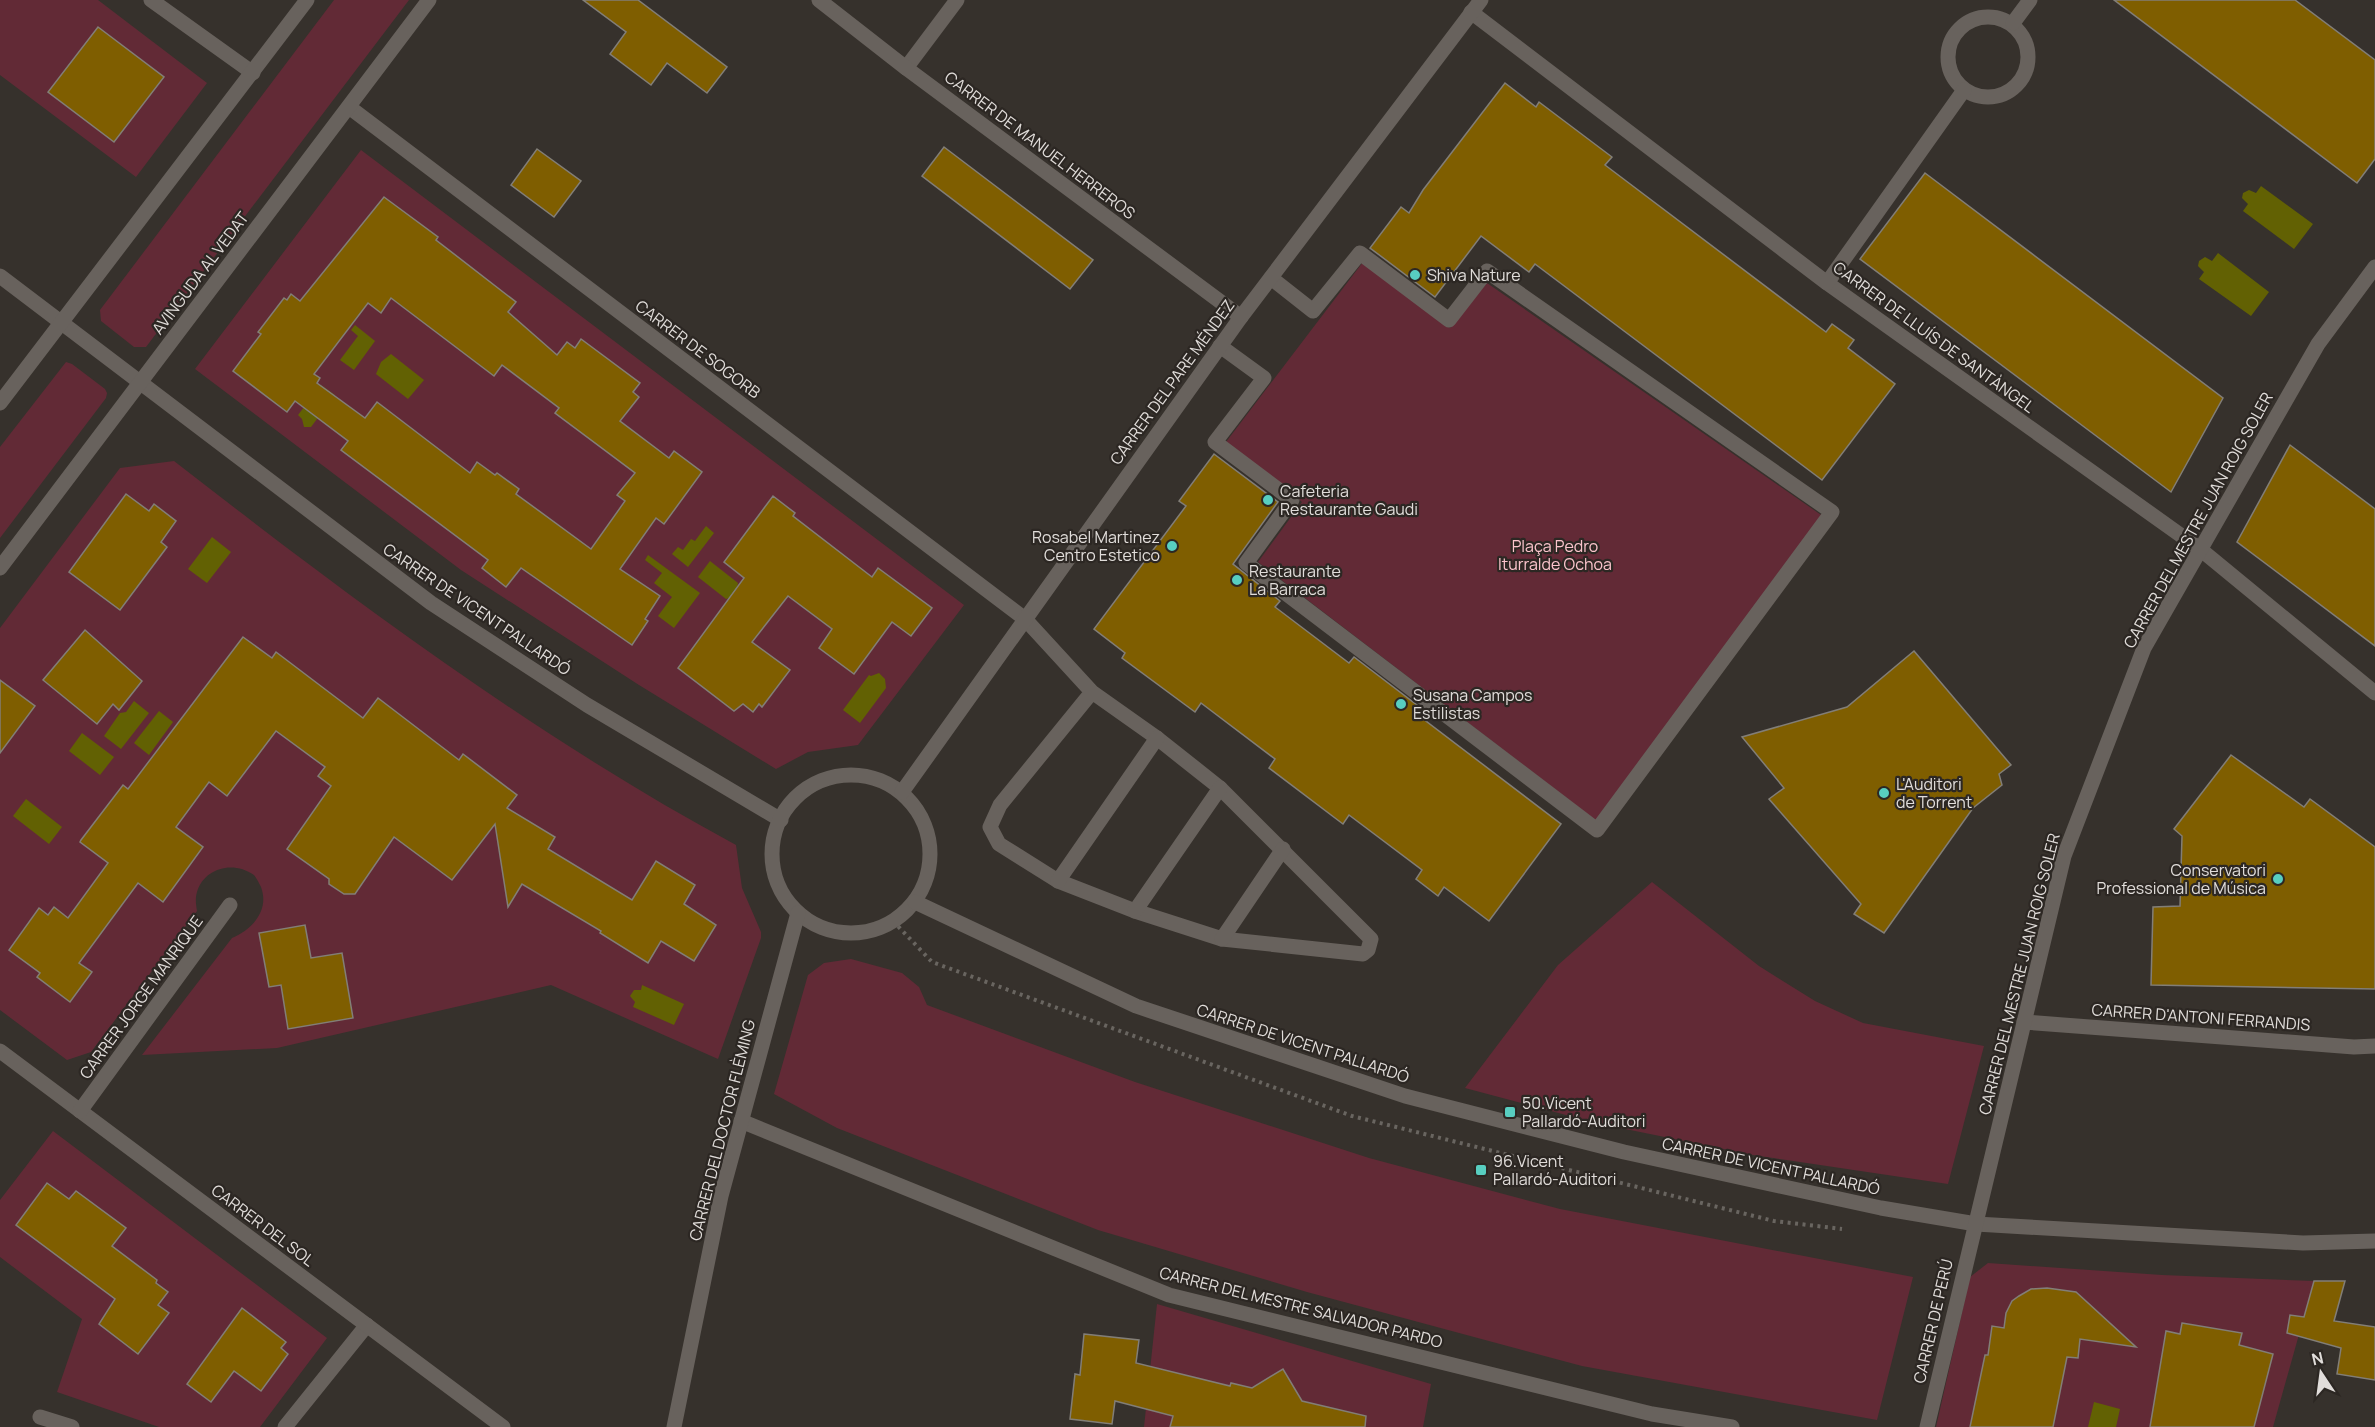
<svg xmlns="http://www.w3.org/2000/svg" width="2375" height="1427" font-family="Manrope,sans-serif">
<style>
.green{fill:#622a36}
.water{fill:#626103}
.building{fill:#7f5e00;stroke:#827e77;stroke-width:1.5;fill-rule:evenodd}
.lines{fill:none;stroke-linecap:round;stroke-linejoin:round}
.path{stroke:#696560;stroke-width:4;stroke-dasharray:3 4.5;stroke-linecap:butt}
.service{stroke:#68625d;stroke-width:15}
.pedestrian{stroke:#68625d;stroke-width:15}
.minor{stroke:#68625d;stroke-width:15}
.tertiary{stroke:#68625d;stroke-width:15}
.poi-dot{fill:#58cec0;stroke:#2c2723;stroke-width:2}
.labels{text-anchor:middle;stroke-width:4.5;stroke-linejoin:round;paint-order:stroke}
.street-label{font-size:16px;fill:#e1ddda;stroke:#2c2723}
.poi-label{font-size:16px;fill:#e1ddda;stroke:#2c2723;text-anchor:start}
.park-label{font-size:16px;fill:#fbc4cc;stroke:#2c2723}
</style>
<rect width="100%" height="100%" fill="#36312c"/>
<!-- green -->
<g class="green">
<polygon points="0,0 98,0 207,83 136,177 0,75"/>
<polygon points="334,0 409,0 146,347 134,347 101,321 100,310"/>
<polygon points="361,150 964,605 858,745 808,752 776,769 639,685 461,570 195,369"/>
<polygon points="1363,262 1450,328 1487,283 1824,517 1599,823 1258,562 1302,502 1226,442"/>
<polygon points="66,362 72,364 105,389 107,393 106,398 0,538 0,447"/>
<path d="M174,461c179,139 362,276 562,384l6,43 19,44v6l-43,121 -167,-74 -274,63 -135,7 90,-117c19,-8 38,-27 29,-51 -2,-4 -4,-8 -7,-12 -21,-15 -50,-7 -57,17 -2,6 -1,13 0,19l-106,141 -24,8 -67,-50v-382l120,-160z"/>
<polygon points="1652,882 1759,966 1815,1001 1863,1023 1984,1046 1948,1184 1753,1155 1596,1123 1465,1088 1558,965"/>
<polygon points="851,959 902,973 919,987 927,1005 1135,1082 1369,1158 1560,1209 1913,1277 1877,1420 1582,1366 1307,1292 1098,1230 837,1128 774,1094 808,975 824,963"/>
<polygon points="53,1131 327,1338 260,1427 159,1427 57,1392 82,1319 0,1257 0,1200"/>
<polygon points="1988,1263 2162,1275 2314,1281 2273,1427 1936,1427 1970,1277"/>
<polygon points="1157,1304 1431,1384 1423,1427 1144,1427"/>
</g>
<!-- water -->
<g class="water">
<polygon points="2261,186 2313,224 2294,249 2243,211 2248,204 2242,198 2243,193 2249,190 2256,193"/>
<polygon points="2218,253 2269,292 2251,316 2199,279 2204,272 2198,266 2199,261 2205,257 2212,261"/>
<polygon points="355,325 375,341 354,370 340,360 358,336 351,330"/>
<polygon points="391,354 424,380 408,399 376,374 381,362"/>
<polygon points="321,385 335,395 311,427 304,427 302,419 298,415"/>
<polygon points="706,526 714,533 688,567 672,554 678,547 683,550 691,539 695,541"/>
<polygon points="212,537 231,552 207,583 188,569"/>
<polygon points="648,555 700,593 674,628 658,616 672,597 654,583 662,573 645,560"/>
<polygon points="710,561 738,583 735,596 726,599 698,577"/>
<polygon points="879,673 885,679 886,688 860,723 843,710 869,675 871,676"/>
<polygon points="134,701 149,713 121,749 104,736 120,713 126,712"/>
<polygon points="159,711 173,722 149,755 134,743"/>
<polygon points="82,733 114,757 100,775 69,751"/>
<polygon points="26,799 62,827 49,844 13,816"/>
<polygon points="642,985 684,1004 674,1025 633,1007 635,1002 630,996 634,990 641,990"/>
<polygon points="2094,1402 2120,1409 2116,1427 2088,1427"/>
</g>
<!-- building -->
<g class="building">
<polygon points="583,0 638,0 727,67 707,93 667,63 651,85 610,54 626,32"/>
<polygon points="2114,0 2295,0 2375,60 2375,159 2357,183"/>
<polygon points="98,27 164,77 114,142 48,92"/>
<polygon points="1505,83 1536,107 1539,102 1612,157 1605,165 1826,332 1832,324 1854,340 1848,348 1895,384 1822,480 1535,264 1529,272 1481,236 1435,297 1370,248 1401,207 1409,213 1423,190"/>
<polygon points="944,147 1093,260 1070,289 922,176"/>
<polygon points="537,149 581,181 554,217 511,185"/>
<polygon points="1925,173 2223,398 2171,492 1860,259"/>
<path d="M384,197l54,40 -2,3 80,62 -8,10 49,43 10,-13 8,6 6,-9 59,44 -7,9 6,5 -19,24 49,37 5,-7 28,21 -38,52 -8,-6 -36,51 40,27 -15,23 3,2 -16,24 -111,-77 -15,19 -24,-19 6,-8 -147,-110 7,-9 -53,-40 -8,11 -54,-41 28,-37 -3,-2 26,-34 3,2 4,-6 9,7zM391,298l103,78 8,-11 57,43 -4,5 80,60 -18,22 8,6 -34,48 -75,-55 3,-5 -22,-16 -2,2 -18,-13 -7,11 -93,-71 -12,16 -48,-35 3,-5 -6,-4 54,-71 13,10z"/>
<polygon points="2290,445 2375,509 2375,646 2237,542"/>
<polygon points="1214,454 1278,502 1233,564 1280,601 1275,607 1349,663 1354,657 1426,712 1422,718 1561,824 1489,921 1444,887 1438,896 1416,879 1422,870 1349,815 1343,824 1269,768 1275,759 1201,703 1195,712 1122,658 1125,653 1094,629 1186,506 1179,501"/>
<polygon points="126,494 149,511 154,504 176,521 161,542 167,547 120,610 69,572"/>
<polygon points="773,496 795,513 793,516 872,577 878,568 932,608 911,636 892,622 854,674 819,648 832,629 788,596 752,642 790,670 762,707 759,704 753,712 743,704 734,711 678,668 744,578 724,562"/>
<polygon points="85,630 142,681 119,710 113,704 97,724 43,680"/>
<polygon points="243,637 272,658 276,652 363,718 378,698 459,760 463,754 517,795 507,808 555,837 548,849 632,900 656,861 695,885 684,904 716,925 694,961 661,941 648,963 600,933 601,931 522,884 508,907 495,824 452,880 394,837 355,894 344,894 329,884 329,879 287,849 331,786 318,776 325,767 276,731 227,796 209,782 176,827 203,847 163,902 138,883 79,963 92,972 70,1002 37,977 40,973 9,950 39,908 48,915 54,907 68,918 108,863 80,842 81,840 123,785 128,789"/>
<polygon points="1914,651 2011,765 1999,774 2002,785 1973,808 1884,933 1854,914 1861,904 1769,799 1784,788 1742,737 1847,707"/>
<polygon points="0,680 35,706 0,753"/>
<polygon points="2231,755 2304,807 2310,799 2375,847 2375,989 2151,985 2153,907 2180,906 2182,836 2174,829"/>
<polygon points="305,925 311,958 342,953 353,1018 288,1029 281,985 269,987 259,933"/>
<polygon points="47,1183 69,1199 76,1191 126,1228 112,1246 157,1280 156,1283 168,1292 158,1305 169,1313 138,1354 99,1324 115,1299 16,1225"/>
<polygon points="2314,1281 2345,1281 2334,1321 2375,1327 2375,1380 2337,1374 2341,1348 2287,1333 2290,1315 2304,1317"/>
<polygon points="2047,1288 2076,1292 2136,1347 2080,1339 2078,1358 2067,1357 2053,1427 1970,1427 1985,1355 1988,1355 1992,1326 2004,1328 2006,1313 2012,1301 2019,1296 2031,1289"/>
<polygon points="242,1308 286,1342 281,1348 288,1354 261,1391 234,1371 211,1402 187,1384"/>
<polygon points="2182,1323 2242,1333 2239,1345 2273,1354 2254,1427 2150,1427 2166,1331 2180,1334"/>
<polygon points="1084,1334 1139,1340 1136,1363 1230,1386 1231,1383 1252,1388 1283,1369 1302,1401 1366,1416 1365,1427 1170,1427 1173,1416 1115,1401 1112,1424 1070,1419 1075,1374 1080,1375"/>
</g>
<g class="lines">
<!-- path -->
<polyline class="path" points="893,921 932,962 1352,1116 1774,1221 1842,1229"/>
<!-- service -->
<g class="service">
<polyline points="1025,619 1092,692 1157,738 1220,788 1371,939 1368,950 1363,954 1222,939 1135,911 1058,881 999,844 990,827 1000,805 1092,692"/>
<polyline points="1058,881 1157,738"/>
<polyline points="1135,911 1220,788"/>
<polyline points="1222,939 1283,849"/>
<polyline points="40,1417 72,1427"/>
<polyline points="285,1427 367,1325"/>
</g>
<!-- pedestrian -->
<g class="pedestrian">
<polyline points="906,68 957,0"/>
<polyline points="1220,346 1264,378 1215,442 1292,500 1246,563 1597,830 1832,512 1487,271 1449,320 1360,253 1313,311 1271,278"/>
</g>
<!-- minor -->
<g class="minor">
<polyline points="151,0 253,73"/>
<polyline points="819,0 906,68 1241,317"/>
<polyline points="1471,12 1827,283 2200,549 2375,693"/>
<circle cx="1988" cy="57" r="40"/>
<polyline points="2013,23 2030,0"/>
<polyline points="349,107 1025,619"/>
<polyline points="0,276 431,603 587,705 781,820"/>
<polyline points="1827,283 1964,90"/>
<circle cx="851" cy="854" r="79"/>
<polyline points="902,792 1241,317 1481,0"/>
<polyline points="915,902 1136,1006 1405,1096 1624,1152 1881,1208 1976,1224 2303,1243 2375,1241"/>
<polyline points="2024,1022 2354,1047 2375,1046"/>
<polyline points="0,1051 503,1427"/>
<polyline points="80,1111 230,905"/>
<polyline points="741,1121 1169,1295 1652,1414 1732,1427"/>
<polyline points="674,1427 721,1196 798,913"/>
<polyline points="1927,1427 2064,856 2144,648 2318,344 2375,267"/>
</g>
<!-- tertiary -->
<g class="tertiary">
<polyline points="0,403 307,0"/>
<polyline points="0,568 429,0"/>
</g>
</g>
<!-- markers -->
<g class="poi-dot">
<circle cx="1415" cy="275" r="6"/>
<circle cx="1268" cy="500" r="6"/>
<circle cx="1172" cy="546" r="6"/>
<circle cx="1237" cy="580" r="6"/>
<circle cx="1401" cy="704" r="6"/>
<circle cx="1884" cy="793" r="6"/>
<circle cx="2278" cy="879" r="6"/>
<rect x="1504" y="1106" width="12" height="12" rx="3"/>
<rect x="1475" y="1164" width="12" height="12" rx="3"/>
</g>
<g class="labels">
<!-- street labels -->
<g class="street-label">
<text transform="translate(1040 145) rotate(37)" y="6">CARRER DE MANUEL HERREROS</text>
<text transform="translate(200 273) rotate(-53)" y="6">AVINGUDA AL VEDAT</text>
<text transform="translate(1934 337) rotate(36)" y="6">CARRER DE LLUÍS DE SANTÀNGEL</text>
<text transform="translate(698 349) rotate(37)" y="6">CARRER DE SOGORB</text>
<text transform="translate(1172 382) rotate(-54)" y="6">CARRER DEL PARE MÉNDEZ</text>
<text transform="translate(2198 520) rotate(-61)" y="6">CARRER DEL MESTRE JUAN ROIG SOLER</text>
<text transform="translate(477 609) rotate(34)" y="6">CARRER DE VICENT PALLARDÓ</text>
<text transform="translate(2019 974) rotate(-76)" y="6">CARRER DEL MESTRE JUAN ROIG SOLER</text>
<text transform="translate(141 997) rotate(-54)" y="6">CARRER JORGE MANRIQUE</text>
<text transform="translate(2201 1017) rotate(4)" y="6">CARRER D'ANTONI FERRANDIS</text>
<text transform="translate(1303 1043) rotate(18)" y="6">CARRER DE VICENT PALLARDÓ</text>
<text transform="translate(722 1130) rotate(-76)" y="6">CARRER DEL DOCTOR FLÈMING</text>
<text transform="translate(1771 1166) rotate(12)" y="6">CARRER DE VICENT PALLARDÓ</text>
<text transform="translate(263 1225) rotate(37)" y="6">CARRER DEL SOL</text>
<text transform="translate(1301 1307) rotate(14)" y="6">CARRER DEL MESTRE SALVADOR PARDO</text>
<text transform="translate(1933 1321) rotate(-77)" y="6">CARRER DE PERÚ</text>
</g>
<!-- poi labels -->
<g class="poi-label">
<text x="1427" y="281">Shiva Nature</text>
<text x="1280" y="497">Cafeteria<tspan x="1280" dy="18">Restaurante Gaudi</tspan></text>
<text x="1160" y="543" text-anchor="end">Rosabel Martinez<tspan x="1160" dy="18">Centro Estetico</tspan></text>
<text x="1249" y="577">Restaurante<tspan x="1249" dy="18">La Barraca</tspan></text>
<text x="1413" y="701">Susana Campos<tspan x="1413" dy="18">Estilistas</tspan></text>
<text x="1896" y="790">L'Auditori<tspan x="1896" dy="18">de Torrent</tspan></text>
<text x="2266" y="876" text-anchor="end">Conservatori<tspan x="2266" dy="18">Professional de Música</tspan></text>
<text x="1522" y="1109">50.Vicent<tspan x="1522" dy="18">Pallardó-Auditori</tspan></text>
<text x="1493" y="1167">96.Vicent<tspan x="1493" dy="18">Pallardó-Auditori</tspan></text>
</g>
<!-- park labels -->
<g class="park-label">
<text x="1555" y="552">Plaça Pedro<tspan x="1555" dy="18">Iturralde Ochoa</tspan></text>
</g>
</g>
<!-- north arrow -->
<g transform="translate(2321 1373) rotate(347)" stroke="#2c2723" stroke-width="4.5" paint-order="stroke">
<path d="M0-4.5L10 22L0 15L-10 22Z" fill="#e1ddda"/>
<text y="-9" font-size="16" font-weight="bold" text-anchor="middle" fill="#e1ddda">N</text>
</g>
</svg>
